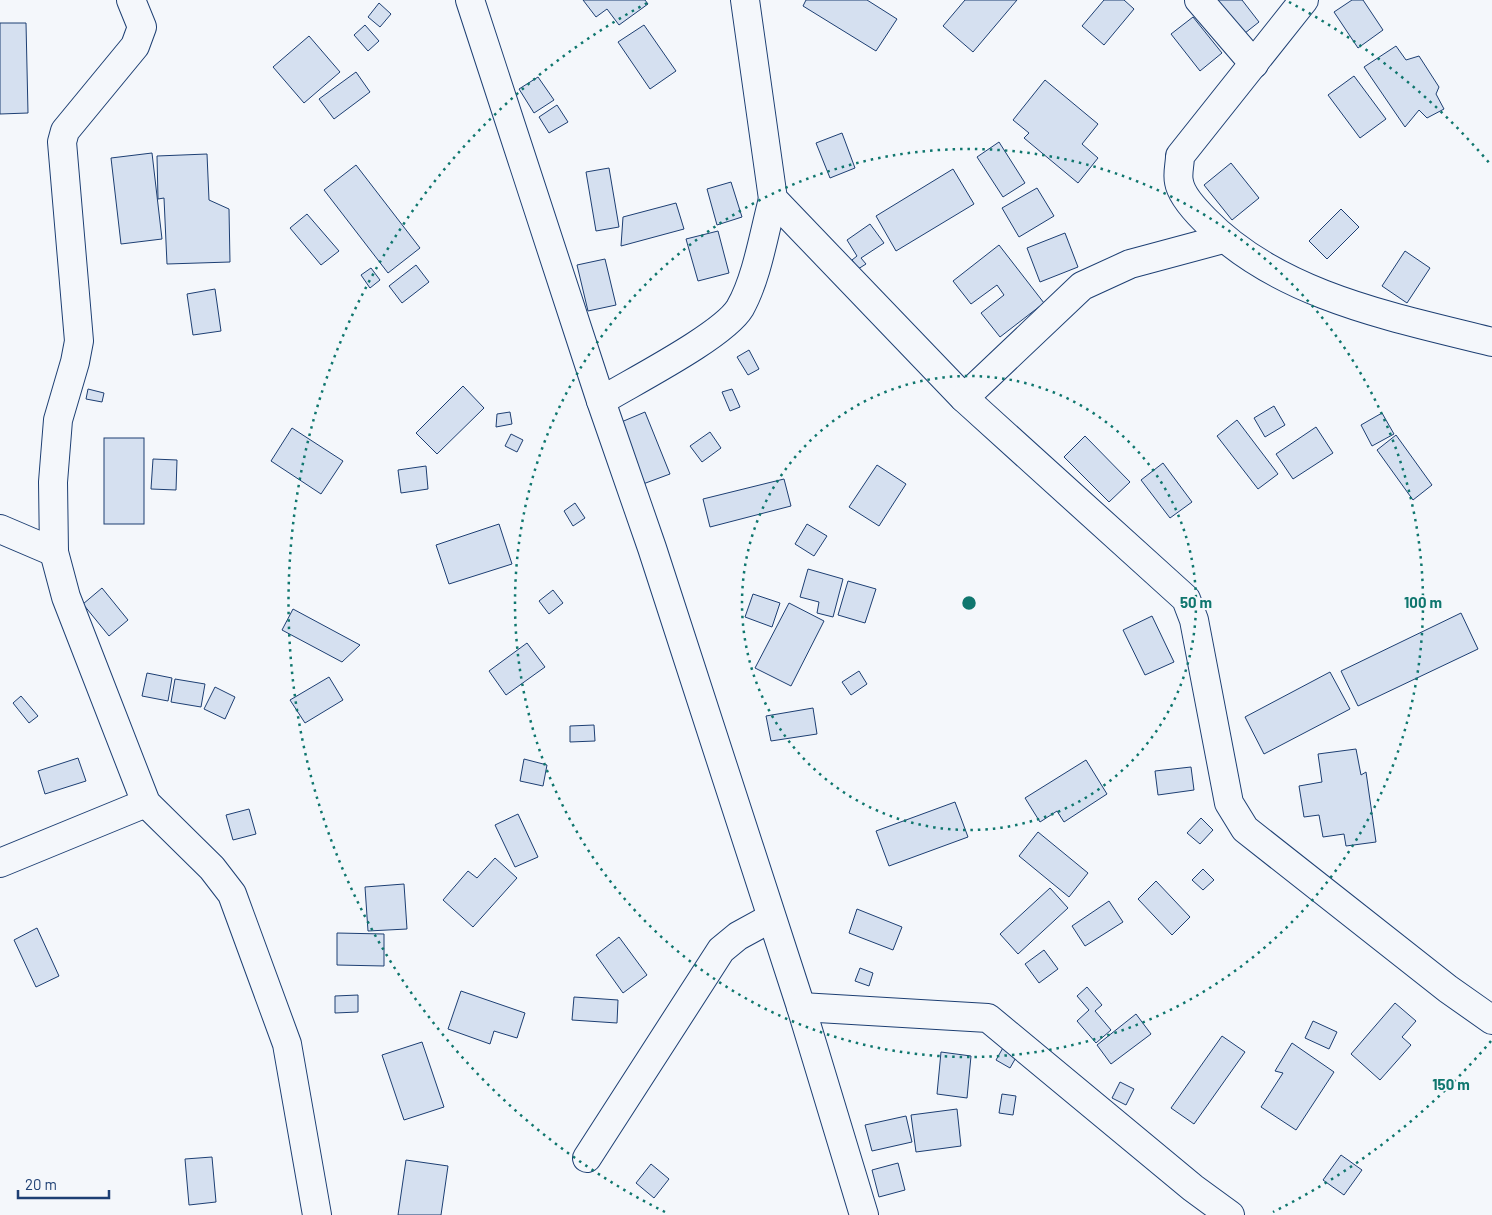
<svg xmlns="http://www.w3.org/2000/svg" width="1492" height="1215" font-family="Barlow,sans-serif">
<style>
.building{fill:#d5e0f0;stroke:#1d3f73}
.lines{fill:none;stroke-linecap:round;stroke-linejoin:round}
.street-casing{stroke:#1d3f73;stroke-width:30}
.street{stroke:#f4f7fb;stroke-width:28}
.ring{fill:none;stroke:#0f766e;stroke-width:2.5;stroke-dasharray:2.5 5}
.centre{fill:#0f766e;stroke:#f4f7fb;stroke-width:2.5}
.ring-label{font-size:15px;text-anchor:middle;font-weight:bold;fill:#0f766e;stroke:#f4f7fb;stroke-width:4;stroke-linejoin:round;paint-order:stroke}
</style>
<rect width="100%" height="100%" fill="#f4f7fb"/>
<!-- building -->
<g class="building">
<polygon points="583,0 645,0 648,4 619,25 607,9 596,17"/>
<polygon points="806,0 867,0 897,19 876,51 803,6"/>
<polygon points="965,0 1017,0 973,52 943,26"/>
<polygon points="1104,0 1124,0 1134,9 1104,45 1082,26"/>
<polygon points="1218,0 1242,0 1259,22 1240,37 1213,4"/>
<polygon points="1352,0 1363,0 1383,30 1358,48 1334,12"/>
<polygon points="379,3 391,14 380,27 368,17"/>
<polygon points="1193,17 1222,53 1200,71 1171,34"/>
<polygon points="0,23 26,23 28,113 0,114"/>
<polygon points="365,25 379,41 368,51 354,35"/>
<polygon points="644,25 676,71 650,89 618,42"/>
<polygon points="309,36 340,72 304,103 273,67"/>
<polygon points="1396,46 1406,60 1419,56 1439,87 1436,94 1444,109 1427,118 1419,110 1405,127 1364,67"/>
<polygon points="356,72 370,92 334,119 319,99"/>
<polygon points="1354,76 1386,119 1360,138 1328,95"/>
<polygon points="538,77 554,100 534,113 519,89"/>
<polygon points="1045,80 1098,124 1082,144 1098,158 1078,183 1024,138 1029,133 1013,120"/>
<polygon points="557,105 568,122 549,133 539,117"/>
<polygon points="842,133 855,168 830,178 816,143"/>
<polygon points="999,142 1025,183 1003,197 977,157"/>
<polygon points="152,153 162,239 121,244 111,158"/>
<polygon points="207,154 209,200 229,209 230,262 167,264 164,198 158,199 157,156"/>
<polygon points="1231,163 1259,198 1232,220 1204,185"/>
<polygon points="356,165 420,248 388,273 324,190"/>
<polygon points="609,168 619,227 596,231 586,172"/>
<polygon points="953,169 974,204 896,251 876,216"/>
<polygon points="731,182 742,217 717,225 707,189"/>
<polygon points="1037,188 1054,216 1019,237 1002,208"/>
<polygon points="676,203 684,229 621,246 623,217"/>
<polygon points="1341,209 1359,227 1327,259 1309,241"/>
<polygon points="307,214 339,251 321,265 290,228"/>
<polygon points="870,224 884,243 861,258 866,264 858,269 852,260 857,256 847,240"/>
<polygon points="718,231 729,273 698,281 686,239"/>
<polygon points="1065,233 1078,267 1040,282 1027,248"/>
<polygon points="999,245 1044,303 1000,337 981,313 1004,295 997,285 971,304 953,281"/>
<polygon points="1405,251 1430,268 1407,303 1382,286"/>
<polygon points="605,259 616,305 588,311 577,265"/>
<polygon points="416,265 429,282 402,303 389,286"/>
<polygon points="371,268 380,280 370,288 361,275"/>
<polygon points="215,289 221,331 193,335 187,294"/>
<polygon points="749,350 759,369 748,375 737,357"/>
<polygon points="463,386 484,408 437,454 416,433"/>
<polygon points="88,389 104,393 102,402 86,399"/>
<polygon points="732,389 740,407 730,411 722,392"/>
<polygon points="1274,406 1285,425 1265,437 1254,418"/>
<polygon points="510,412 512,424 496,427 497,414"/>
<polygon points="645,412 670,474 643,484 619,423"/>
<polygon points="1382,413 1394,434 1372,446 1361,425"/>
<polygon points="1237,420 1278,474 1258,489 1217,436"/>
<polygon points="1316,427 1333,453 1293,479 1276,454"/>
<polygon points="292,428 343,461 321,494 271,461"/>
<polygon points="710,432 721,448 702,462 690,446"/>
<polygon points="511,434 523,440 517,452 505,446"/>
<polygon points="1396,435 1432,485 1413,500 1377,450"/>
<polygon points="1085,436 1130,482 1109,502 1064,457"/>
<rect x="104" y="438" width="40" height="86"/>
<polygon points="153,459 177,460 176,490 151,489"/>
<polygon points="1163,463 1192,502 1170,518 1141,480"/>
<polygon points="877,465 906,484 879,526 849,507"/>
<polygon points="426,466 428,489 401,493 398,470"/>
<polygon points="784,479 791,506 710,527 703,499"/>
<polygon points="575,503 585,518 573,526 564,511"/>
<polygon points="499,524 512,564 449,584 436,545"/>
<polygon points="807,524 827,536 814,556 795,544"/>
<polygon points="808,569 843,579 833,617 817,613 819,602 800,597"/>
<polygon points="848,581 876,589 865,623 838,615"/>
<polygon points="102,588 128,620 109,636 83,604"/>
<polygon points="553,590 563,603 549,614 539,601"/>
<polygon points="753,594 780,603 772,627 745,617"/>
<polygon points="789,603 824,621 791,686 755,668"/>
<polygon points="293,609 360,645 342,662 282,630"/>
<polygon points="1461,613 1478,649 1358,706 1341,671"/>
<polygon points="1152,616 1174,662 1145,675 1123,630"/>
<polygon points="527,643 545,667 506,695 489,671"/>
<polygon points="859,671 867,684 851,695 842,682"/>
<polygon points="1330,672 1350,709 1264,754 1245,717"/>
<polygon points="147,673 172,678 168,701 142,696"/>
<polygon points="329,677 343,700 305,723 290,700"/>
<polygon points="175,679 205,684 201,707 171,702"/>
<polygon points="215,687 235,697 225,719 204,709"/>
<polygon points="21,696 38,716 29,723 13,703"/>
<polygon points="813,708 817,734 771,741 766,716"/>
<polygon points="594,725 595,741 570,742 570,726"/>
<polygon points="1356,749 1361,775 1366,772 1376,842 1346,846 1344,834 1323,837 1319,815 1304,817 1299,786 1322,782 1318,754"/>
<polygon points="78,758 86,781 45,794 38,771"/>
<polygon points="524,759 547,765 543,786 520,781"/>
<polygon points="1086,760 1107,794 1064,822 1057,811 1040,822 1025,798"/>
<polygon points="1191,767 1194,790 1158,795 1155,771"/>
<polygon points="955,802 968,837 889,866 876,831"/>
<polygon points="249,809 256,834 233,840 226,815"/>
<polygon points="518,814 538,857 515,867 495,825"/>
<polygon points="1201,818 1213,830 1200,844 1187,833"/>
<polygon points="1038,832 1088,873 1069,897 1019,856"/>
<polygon points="495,858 517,878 473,927 443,900 468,871 477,878"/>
<polygon points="1203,869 1214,880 1203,890 1192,880"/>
<polygon points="1156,881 1190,917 1172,935 1138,899"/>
<polygon points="404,884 407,929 368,931 365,887"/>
<polygon points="1050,888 1068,908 1018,954 1000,934"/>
<polygon points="1109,901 1123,922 1085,946 1072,926"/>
<polygon points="857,909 902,927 893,950 849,933"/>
<polygon points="37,928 59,976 36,987 14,940"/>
<polygon points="337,933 384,934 384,966 337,965"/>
<polygon points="619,937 647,975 623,993 596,955"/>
<polygon points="1044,950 1058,969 1039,983 1025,964"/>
<polygon points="860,968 873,973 869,986 855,981"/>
<polygon points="1087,987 1102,1005 1095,1011 1111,1030 1096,1043 1077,1021 1089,1010 1077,996"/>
<polygon points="461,991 525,1013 517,1038 494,1031 490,1044 448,1029"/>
<polygon points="358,995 358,1012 335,1013 335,996"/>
<polygon points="574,997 618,1000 617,1023 572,1020"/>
<polygon points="1395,1003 1416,1021 1402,1037 1411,1045 1380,1080 1351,1054"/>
<polygon points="1136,1014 1151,1034 1111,1064 1097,1045"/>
<polygon points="1313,1021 1337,1032 1329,1049 1305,1038"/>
<polygon points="1222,1036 1245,1052 1194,1124 1171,1108"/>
<polygon points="422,1042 444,1107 404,1120 382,1055"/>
<polygon points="1292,1043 1334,1072 1296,1130 1261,1107 1283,1073 1275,1071"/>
<polygon points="1004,1046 1018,1054 1010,1068 996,1060"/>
<polygon points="941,1052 971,1056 967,1098 937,1094"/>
<polygon points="1120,1082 1134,1089 1126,1105 1112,1098"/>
<polygon points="1002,1094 1016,1096 1013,1115 999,1113"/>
<polygon points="957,1109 961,1146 916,1152 911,1115"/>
<polygon points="906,1116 912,1142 872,1151 865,1125"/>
<polygon points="1341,1155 1362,1170 1344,1195 1323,1180"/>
<polygon points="212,1157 216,1202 189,1205 185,1159"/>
<polygon points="406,1160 448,1166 441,1215 398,1215"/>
<polygon points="898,1163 905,1190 879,1197 872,1170"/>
<polygon points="651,1164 669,1179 654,1198 636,1183"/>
</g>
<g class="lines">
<defs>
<g id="street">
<polyline points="131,0 142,27 135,46 65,131 62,142 79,341 75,362 58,420 53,482 54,552 66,597 146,803 212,868 232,894 287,1044 317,1215"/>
<polyline points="470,0 601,401 652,548 801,1007 864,1215"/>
<polyline points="745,0 773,199 964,398 1186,599 1194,620 1229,803 1245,829 1448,989 1492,1020"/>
<polyline points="1199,0 1254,64"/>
<path d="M1304,0l-124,156c0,8 -3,18 -1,26 2,13 17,29 26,38 74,76 188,97 287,122"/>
<polyline points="964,398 1082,286 1130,264 1223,239"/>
<path d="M601,401c31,-19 122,-65 139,-93 17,-30 24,-75 33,-109"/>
<polyline points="0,529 54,552"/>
<polyline points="0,863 146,803"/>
<polyline points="801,1007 988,1018 1193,1188 1230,1215"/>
<polyline points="587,1158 721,950 738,936 771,918"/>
</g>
</defs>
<!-- street casing -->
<use href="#street" class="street-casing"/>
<!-- street -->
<use href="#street" class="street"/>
</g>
<!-- distance rings -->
<g class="ring">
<circle cx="969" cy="603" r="227"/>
<circle cx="969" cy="603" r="454"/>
<path d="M1491 1041A681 681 0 0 1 1273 1212M665 1212A681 681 0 0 1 649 2M1289 2A681 681 0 0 1 1491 165"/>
</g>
<circle cx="969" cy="603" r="8" class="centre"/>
<g class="ring-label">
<text x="1196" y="608">50 m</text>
<text x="1423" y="608">100 m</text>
<text x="1451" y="1090">150 m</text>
</g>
<!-- scale -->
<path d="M18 1190v8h91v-8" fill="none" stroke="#1d3f73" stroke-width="2.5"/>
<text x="25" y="1190" font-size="15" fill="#1d3f73" stroke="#f4f7fb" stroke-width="4" paint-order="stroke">20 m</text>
</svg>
